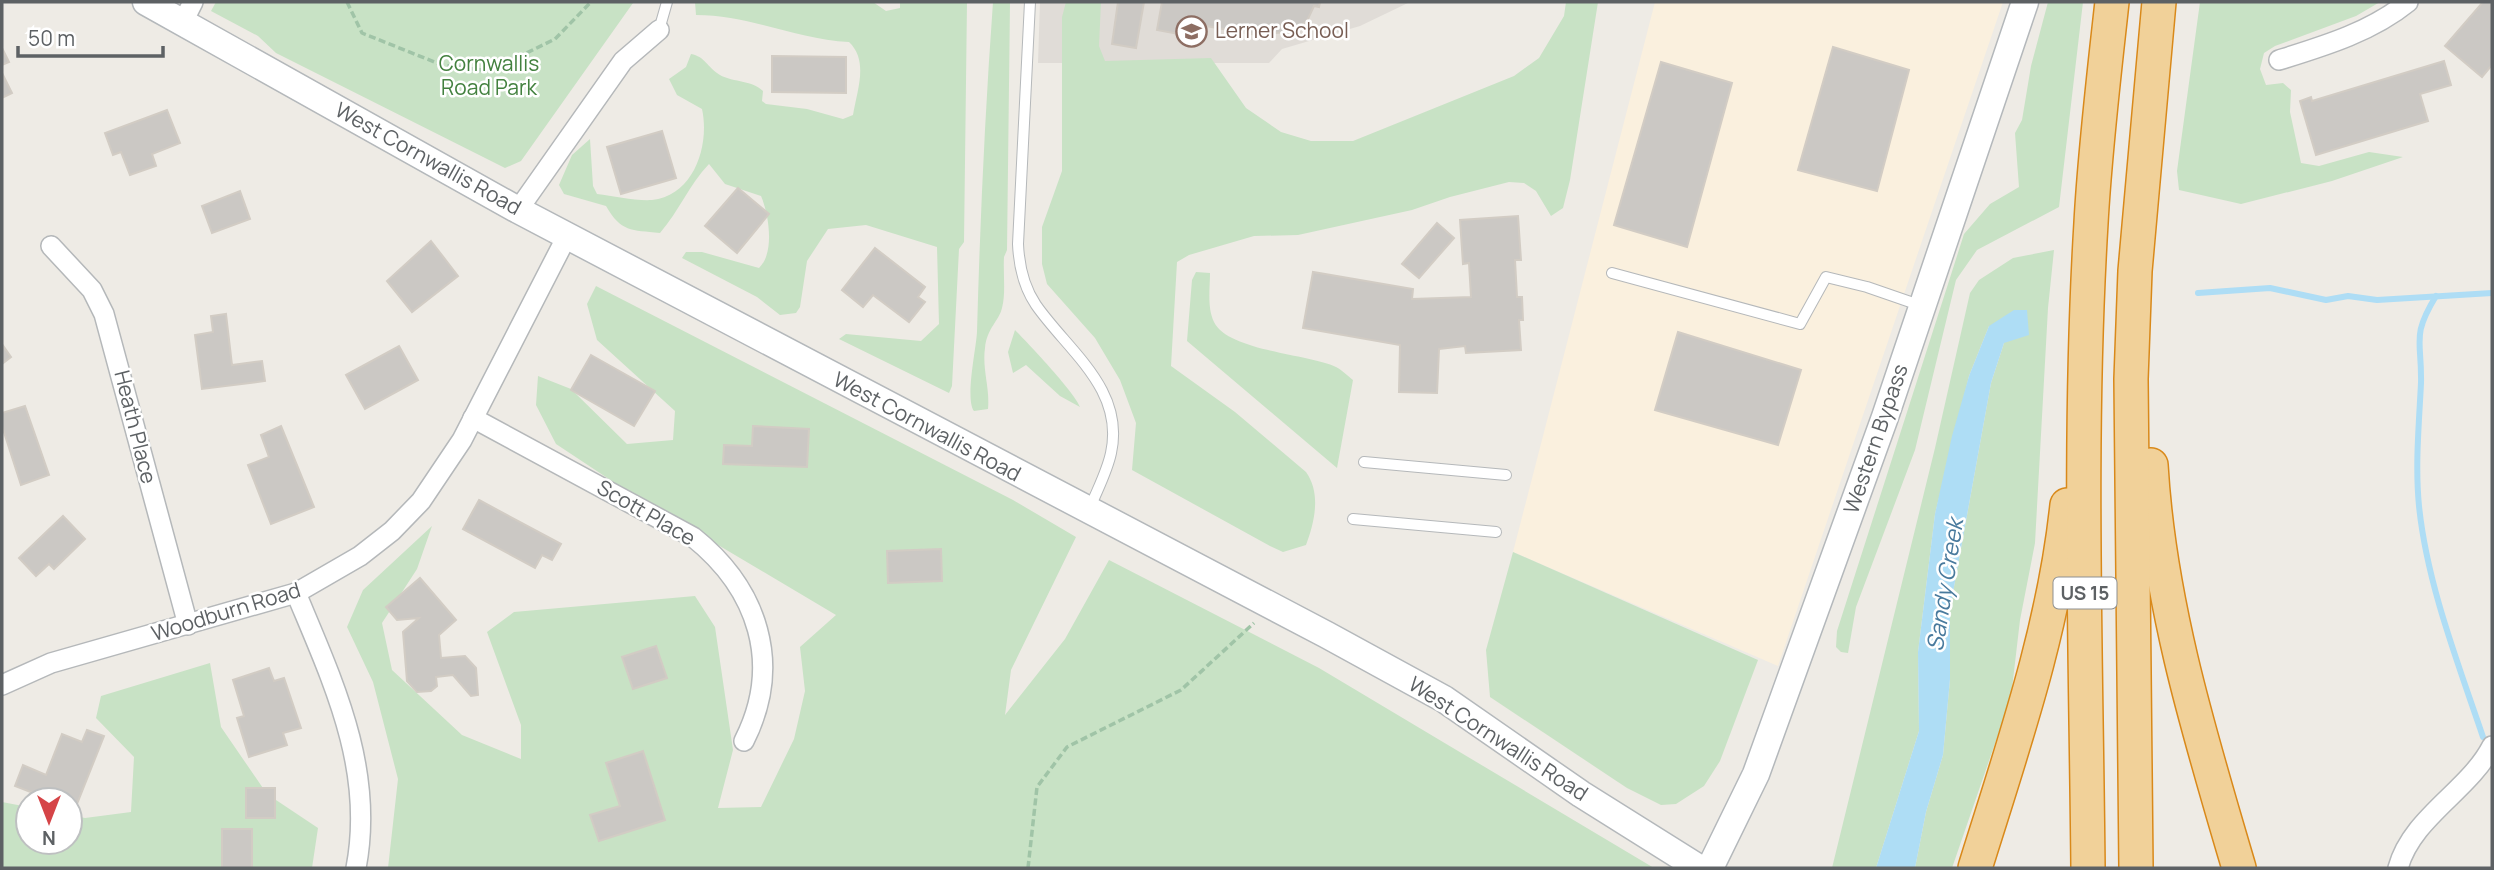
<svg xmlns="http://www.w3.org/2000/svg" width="2494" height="870" font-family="Manrope,sans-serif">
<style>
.commercial{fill:#faf0de}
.education{fill:#e0dcd7}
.green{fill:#c8e2c5}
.water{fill:#aeddf5}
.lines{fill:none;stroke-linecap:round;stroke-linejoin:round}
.stream{stroke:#aeddf5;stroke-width:6}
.building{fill:#cbc8c4;stroke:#d2ccc4;stroke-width:2}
.lane-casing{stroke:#b5b8ba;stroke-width:12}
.street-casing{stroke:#b5b8ba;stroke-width:22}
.secondary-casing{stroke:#b4b8bb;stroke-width:29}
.highway-casing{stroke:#d9891a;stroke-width:36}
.path{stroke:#a0c4a7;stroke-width:3.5;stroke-dasharray:7 3.5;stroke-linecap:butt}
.lane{stroke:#fff;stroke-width:10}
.street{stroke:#fff;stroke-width:19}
.secondary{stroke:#fff;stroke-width:26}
.highway{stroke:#f1d199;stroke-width:33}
.labels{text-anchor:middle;stroke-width:5;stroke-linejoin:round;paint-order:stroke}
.shield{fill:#fff;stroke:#8e9092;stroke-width:2}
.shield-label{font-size:19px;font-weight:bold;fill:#5d6164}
.education-label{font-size:21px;fill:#785e54;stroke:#fff;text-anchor:start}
.park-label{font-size:21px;fill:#43813f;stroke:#fff}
.street-label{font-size:21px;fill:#5d6164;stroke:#fff}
.water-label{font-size:23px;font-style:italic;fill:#497a9d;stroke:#fff}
</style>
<rect width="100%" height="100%" fill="#eeebe5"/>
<!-- commercial -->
<polygon class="commercial" points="1655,2 2003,2 1778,666 1513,552"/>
<!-- education -->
<polygon class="education" points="1040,2 1410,2 1360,26 1282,49 1269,63 1038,63"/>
<!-- green -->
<g class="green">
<polygon points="216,2 645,2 633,3 521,161 505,168 276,53 258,36 211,11"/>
<path d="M695,2h178l13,9 14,-3v-6h67l-3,240 -5,7 -7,137 -3,7 -110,-54 7,-5 75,7 18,-17 -2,-77 -71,-22 -38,4 -21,32 -7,46 -4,6 -16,2 -23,-18 -75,-39 4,-6h16l57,16c16,-15 10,-54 2,-72l-36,-12 -16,-20c-20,21 -30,47 -49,69 -29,-3 -39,-1 -54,-27l-42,-12 -5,-9 13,-30 18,-16 3,47 4,8c17,2 38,7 55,6 42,-4 58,-55 50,-91l-25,-14 -8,-16 17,-12 5,-13c14,3 15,11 26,19 13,10 34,6 46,18l-1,10 4,3 41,5 36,10 10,-4c4,-25 16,-54 -4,-73 -52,-3 -100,-27 -153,-27z"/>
<path d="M993,2h17l-3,248 -3,7c-1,16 2,36 -2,51 -3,13 -15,20 -17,40 -3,21 5,40 3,61l-14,2c-9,-12 2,-61 3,-79 3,-110 8,-220 16,-330z"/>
<path d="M1066,2h35l-2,44 6,15 106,-3 35,50 35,24 30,9h42l161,-65 25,-18 25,-42 2,-14h32l-28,178 -7,28 -12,8 -15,-25 -12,-8 -15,-1 -59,15 -38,13 -114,25 -44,1 -65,19 -12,7 -6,104 64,46 71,60c15,21 9,49 0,73l-23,7 -13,-6 -138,-76 4,-47 -16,-43 -25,-42 -48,-54 -5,-20v-37l20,-56v-154z"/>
<polygon points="2048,2 2083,2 2059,207 1977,250 1956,280 1915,450 1856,607 1848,653 1841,652 1836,647 1837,631 1964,234 1990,204 2019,187 2015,133 2022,120 2031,66"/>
<polygon points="2200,2 2380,2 2356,16 2275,46 2264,53 2260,69 2266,85 2283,83 2291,90 2290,112 2301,163 2319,166 2369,152 2403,157 2332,181 2241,204 2179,190 2177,171"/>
<polygon points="2054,250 2048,308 2035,543 2020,620 2011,697 1952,868 1915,868 1926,812 1943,755 1950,679 1950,609 1991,383 2004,343 1989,326 1969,376 1935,514 1918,652 1919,731 1876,868 1832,868 1935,448 1970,293 1979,280 2013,258"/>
<path d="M1196,272l14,1c0,16 -3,34 4,49 14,29 94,32 122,45 6,3 12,9 17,13l-16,88 -150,-127 5,-61z"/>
<polygon points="596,286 1013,500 1076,537 1011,670 1005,715 1065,639 1109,560 1319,668 1654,868 388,868 398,779 373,682 347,627 363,590 432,526 417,569 382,623 392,670 462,735 521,759 521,725 487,632 514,612 695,596 715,627 733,750 718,808 761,807 794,739 805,691 800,647 836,615 627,491 556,444 536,405 538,376 571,389 627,444 673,440 675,411 597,340 587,304"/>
<path d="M1015,330c13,13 61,64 65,77l-20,-11 -34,-31 -13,8 -5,-21z"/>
<polygon points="1513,552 1758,660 1720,761 1704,786 1676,804 1661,805 1627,788 1490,697 1486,650"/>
<polygon points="210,663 221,727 267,794 318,828 312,868 2,868 2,802 28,807 28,842 70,842 70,815 85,818 131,812 134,757 96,718 101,696"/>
</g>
<!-- water -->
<polygon class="water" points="2014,310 2027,310 2029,335 2004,343 1991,383 1950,609 1950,679 1943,755 1926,812 1915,868 1876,868 1919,731 1918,652 1935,514 1952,436 1969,376 1989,326"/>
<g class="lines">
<!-- stream -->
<g class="stream">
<polyline points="2198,293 2270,288 2326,300 2348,296 2377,300 2492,293"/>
<path d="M2436,296c-25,41 -14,44 -15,87 -2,41 -6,82 -2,123 8,78 39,157 64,231"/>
</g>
</g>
<!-- building -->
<g class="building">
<polygon points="1118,2 1144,2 1136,48 1112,44"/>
<polygon points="1162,2 1320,2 1319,7 1314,6 1307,21 1291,32 1274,33 1273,38 1206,26 1205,33 1196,31 1195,37 1157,30"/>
<polygon points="2483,2 2492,2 2492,65 2482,77 2445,46"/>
<polygon points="1833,47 1909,70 1877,191 1798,170"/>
<polygon points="2,48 9,62 2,65"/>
<polygon points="772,56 846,57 846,93 772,92"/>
<polygon points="2444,61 2451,85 2420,94 2428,121 2316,155 2300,101 2311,97 2312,101"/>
<polygon points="1661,62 1732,83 1687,247 1614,225"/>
<polygon points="2,73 12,93 2,98"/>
<polygon points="167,110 180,143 152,154 156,166 130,175 121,152 113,155 105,133"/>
<polygon points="662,131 676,178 621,194 607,147"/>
<polygon points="738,188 769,214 737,253 705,226"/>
<polygon points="240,191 250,219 212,233 202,206"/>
<polygon points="1518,216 1521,260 1515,260 1517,297 1522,297 1523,320 1519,320 1521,350 1466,353 1465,346 1439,349 1437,393 1399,392 1400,345 1303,328 1313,272 1413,289 1412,299 1471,297 1469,263 1463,264 1460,220"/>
<polygon points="1437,223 1454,238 1419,278 1402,264"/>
<polygon points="431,241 458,276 412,312 387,281"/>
<polygon points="875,248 925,287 918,297 925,302 909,322 873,295 863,307 842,290"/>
<polygon points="226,314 232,365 262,361 265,381 202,389 195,335 213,332 211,316"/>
<polygon points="1678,332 1801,370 1778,445 1655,410"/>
<polygon points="2,344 11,357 2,364"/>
<polygon points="399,346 418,380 365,409 346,375"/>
<polygon points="591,355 655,391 634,426 571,390"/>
<polygon points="25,406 49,475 21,485 2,426 2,413"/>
<polygon points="281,426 314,507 271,524 248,465 269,457 261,435"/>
<polygon points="753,426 809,429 807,467 723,464 724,445 752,446"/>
<polygon points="479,500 561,544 552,560 542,555 535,568 463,529"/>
<polygon points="63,516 85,539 54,569 49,564 36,576 19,558"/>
<polygon points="941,549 942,581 888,583 887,551"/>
<polygon points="420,578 456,620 439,635 441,658 465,656 476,668 478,695 471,696 453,675 436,677 437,686 431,691 417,692 407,681 403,632 419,618 397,620 386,607"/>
<polygon points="656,646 667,678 633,689 622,657"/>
<polygon points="269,668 274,681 284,678 301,728 283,733 287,745 249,757 237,718 244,716 233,680"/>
<polygon points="87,730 104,736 75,809 70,807 70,800 51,800 15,786 23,765 46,775 62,734 82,742"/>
<polygon points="643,751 665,820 599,841 590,815 620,806 606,763"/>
<rect x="246" y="788" width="29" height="30"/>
<rect x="222" y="829" width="30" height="39"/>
</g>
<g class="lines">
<defs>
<g id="lane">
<path d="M1030,2l-12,242c1,22 5,42 18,61 32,46 89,84 75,148 -4,19 -14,37 -21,55"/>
<polyline points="659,30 667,2"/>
<polyline points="1612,273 1800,324 1826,277 1867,287 1922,306"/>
<polyline points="1364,462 1506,475"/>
<polyline points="1353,519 1496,532"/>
</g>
<g id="street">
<polyline points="183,22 193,2"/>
<path d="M2279,60c45,-14 92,-28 129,-58"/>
<polyline points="518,210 623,61 659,30"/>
<polyline points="51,246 92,290 104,314 188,625"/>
<path d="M473,418l220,119c65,52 90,127 51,204"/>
<path d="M296,593c37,89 79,176 60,275"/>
<polyline points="2,685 51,663 296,593 360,556 392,531 421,501 462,440 567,236"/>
<path d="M2398,868c14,-51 71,-77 94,-122"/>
</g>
<g id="secondary">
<polyline points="146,2 518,210 1327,635 1444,699 1581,794 1699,868"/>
<polyline points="1710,868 1756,774 1885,417 2025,2"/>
</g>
<g id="highway">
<path d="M2151,465c8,138 49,271 88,403"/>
<path d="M1975,868c37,-119 79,-238 92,-363"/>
<path d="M2088,868c-2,-215 -10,-431 3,-645 4,-74 13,-148 21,-221"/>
<polyline points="2136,868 2131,379 2135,271 2159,2"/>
</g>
</defs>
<!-- lane casing -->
<use href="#lane" class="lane-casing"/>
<!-- street casing -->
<use href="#street" class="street-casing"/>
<!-- secondary casing -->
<use href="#secondary" class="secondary-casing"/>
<!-- highway casing -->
<use href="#highway" class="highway-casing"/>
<!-- path -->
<g class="path">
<polyline points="347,2 362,33 442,65 490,71 555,39 591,2"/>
<polyline points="1028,868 1037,787 1067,747 1181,690 1254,623"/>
</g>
<!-- lane -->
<use href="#lane" class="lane"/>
<!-- street -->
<use href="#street" class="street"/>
<!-- secondary -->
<use href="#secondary" class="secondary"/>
<!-- highway -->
<use href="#highway" class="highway"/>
</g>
<!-- icons -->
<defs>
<symbol id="school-ring" viewBox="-11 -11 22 22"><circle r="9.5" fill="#fff" stroke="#8d6e63" stroke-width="1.5"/><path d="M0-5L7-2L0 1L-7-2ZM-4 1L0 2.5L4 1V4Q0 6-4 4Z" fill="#8d6e63"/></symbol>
</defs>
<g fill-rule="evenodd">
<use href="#school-ring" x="1174" y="14" width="35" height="35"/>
</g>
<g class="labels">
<!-- shield labels -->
<rect class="shield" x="2053.5" y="577.5" width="63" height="31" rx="5"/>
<g class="shield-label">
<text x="2085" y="600">US 15</text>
</g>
<!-- education labels -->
<g class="education-label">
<text x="1215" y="38">Lerner School</text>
</g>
<!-- park labels -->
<g class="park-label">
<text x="489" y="71">Cornwallis<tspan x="489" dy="24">Road Park</tspan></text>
</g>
<!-- street labels -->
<g class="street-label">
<text transform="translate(428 159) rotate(29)" y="7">West Cornwallis Road</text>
<text transform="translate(135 427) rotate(76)" y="7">Heath Place</text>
<text transform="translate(927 427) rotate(28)" y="7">West Cornwallis Road</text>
<text transform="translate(1876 439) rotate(-71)" y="7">Western Bypass</text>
<text transform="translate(646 513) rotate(30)" y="7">Scott Place</text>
<text transform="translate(226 612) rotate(-17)" y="7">Woodburn Road</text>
<text transform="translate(1498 739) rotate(33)" y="7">West Cornwallis Road</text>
</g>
<!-- water labels -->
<g class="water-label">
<text transform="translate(1945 585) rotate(-81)" y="8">Sandy Creek</text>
</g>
</g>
<!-- border -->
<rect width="2494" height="870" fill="none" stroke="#5d6164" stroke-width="7"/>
<!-- north arrow -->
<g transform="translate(49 821) rotate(180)"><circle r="33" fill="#ffffff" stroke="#bec0c1" stroke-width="2"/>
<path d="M0-5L12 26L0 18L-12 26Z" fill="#d54447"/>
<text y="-10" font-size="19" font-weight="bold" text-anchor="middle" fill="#5d6164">N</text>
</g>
<!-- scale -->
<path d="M18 46v10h145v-10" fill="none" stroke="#5d6164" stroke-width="3.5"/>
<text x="28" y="46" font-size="21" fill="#5d6164" stroke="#ffffff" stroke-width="5" paint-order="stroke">50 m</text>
</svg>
